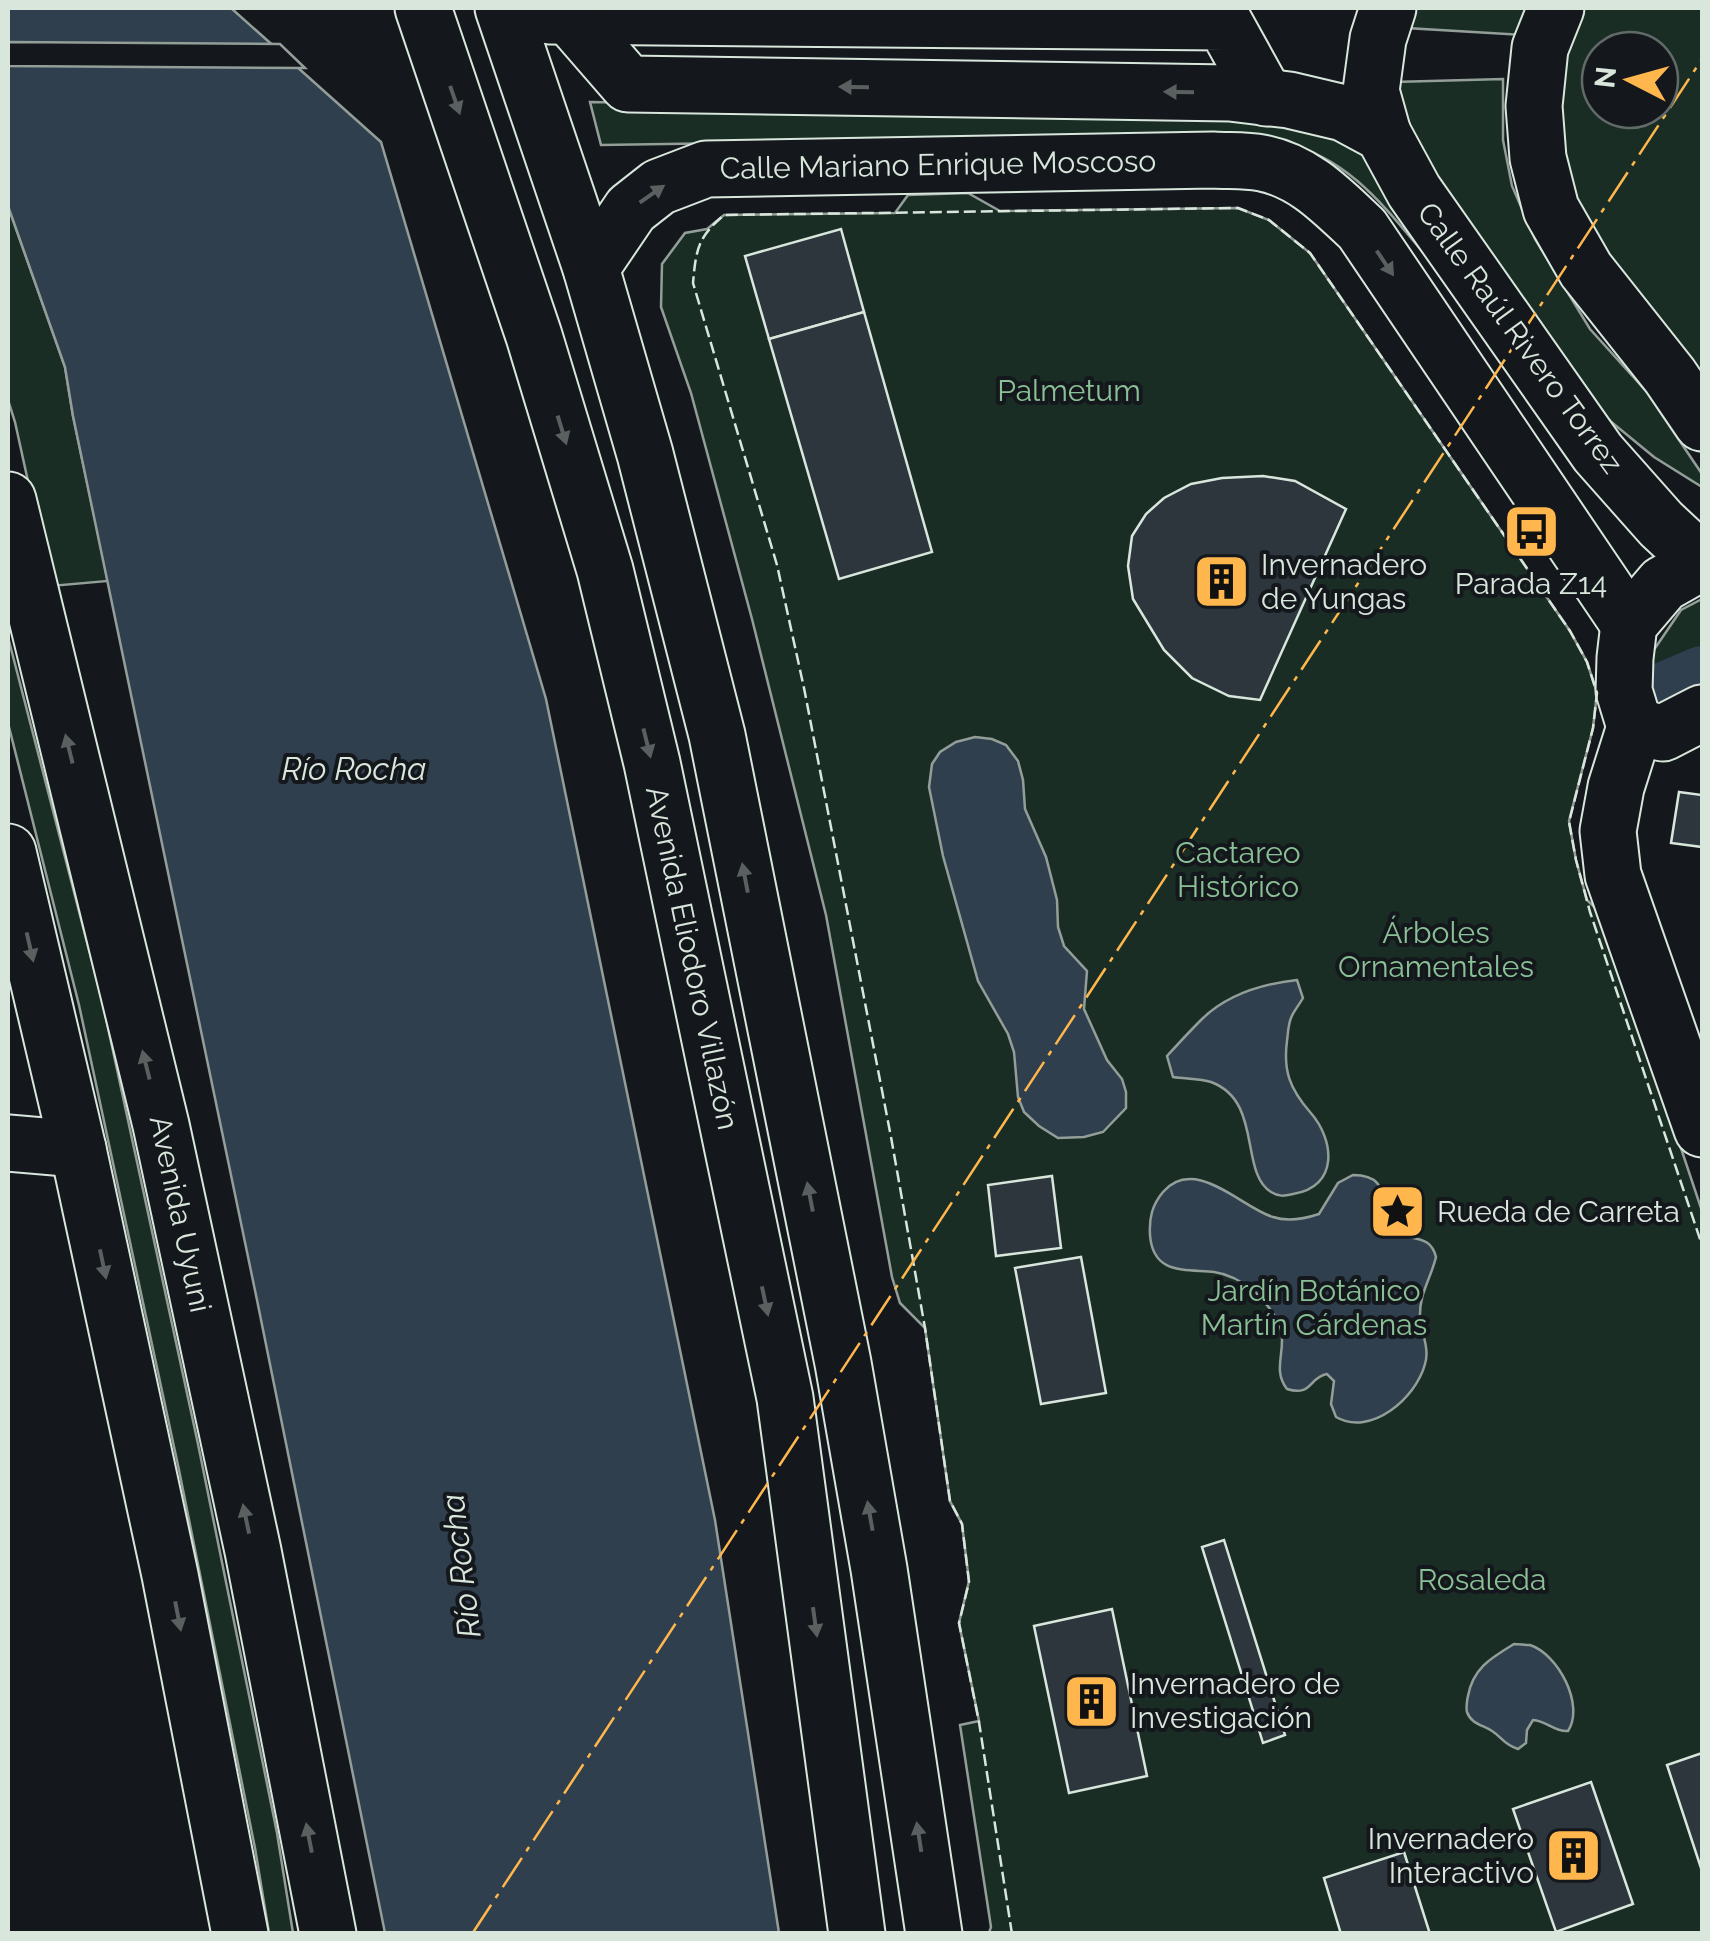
<svg xmlns="http://www.w3.org/2000/svg" width="1710" height="1941" font-family="Raleway,sans-serif">
<style>
.green{fill:#1a2d24;stroke:#939e99;stroke-width:2.5;fill-rule:evenodd}
.water{fill:#2f3f4d;stroke:#939e99;stroke-width:2.5}
.pier{fill:#14181c;stroke:#939e99;stroke-width:2.5}
.lines{fill:none;stroke-linecap:round;stroke-linejoin:round}
.canal{stroke:#2f3f4d;stroke-width:60}
.building{fill:#2c363c;stroke:#d8e6dc;stroke-width:2.5}
.minor-casing{stroke:#d8e6dc;stroke-width:59}
.major-casing{stroke:#d8e6dc;stroke-width:59}
.highway-casing{stroke:#d8e6dc;stroke-width:59}
.minor{stroke:#14181c;stroke-width:55}
.major{stroke:#14181c;stroke-width:55}
.highway{stroke:#14181c;stroke-width:55}
.fence{stroke:#d8e6dc;stroke-width:2.5;stroke-dasharray:12 5;stroke-linecap:butt}
.power{stroke:#ffb74d;stroke-width:2.5;stroke-dasharray:35 8 5 8;stroke-linecap:butt}
.oneway{fill:#59605f}
.labels{text-anchor:middle;stroke-width:8;stroke-linejoin:round;paint-order:stroke}
.street-label{font-size:30px;fill:#d8e6dc;stroke:#14181c}
.park-label{font-size:30px;fill:#8ac095;stroke:#14181c}
.poi-label{font-size:30px;fill:#d8e6dc;stroke:#14181c;text-anchor:start}
.water-label{font-size:32px;font-style:italic;fill:#d8e6dc;stroke:#14181c}
</style>
<rect width="100%" height="100%" fill="#14181c"/>
<!-- green -->
<g class="green">
<polygon points="1414,8 1535,8 1523,35 1407,28"/>
<path d="M1576,8h126v373c-44,-58 -101,-124 -130,-191 -10,-22 -15,-74 -14,-99 0,-26 12,-58 18,-83zM1600,50h60v60h-60z"/>
<polygon points="1503,79 1503,140 1512,186 1535,239 1590,329 1646,391 1702,474 1702,487 1654,457 1576,393 1411,153 1394,82"/>
<path d="M590,102l585,11 152,19 38,21 69,112c-42,-48 -83,-109 -150,-121 -23,-5 -47,-5 -70,-8l-613,9z"/>
<polygon points="968,193 1000,211 1238,208 1269,220 1310,253 1515,551 1570,631 1587,662 1597,693 1593,728 1569,821 1576,860 1587,900 1603,915 1702,1211 1702,1933 989,1933 991,1927 960,1725 979,1721 959,1623 969,1581 962,1524 950,1501 925,1328 900,1303 892,1277 826,915 752,619 691,393 661,307 662,264 685,233 707,229 724,215 895,213 908,195"/>
<polygon points="8,206 65,367 73,416 108,581 51,586 15,422 8,400"/>
<polygon points="1702,599 1702,701 1653,707 1649,657 1681,610"/>
<polygon points="8,637 102,1000 198,1444 277,1833 293,1933 269,1933 255,1848 179,1470 79,1005 8,723"/>
</g>
<!-- water -->
<g class="water">
<polygon points="8,8 231,8 381,142 546,699 715,1520 779,1933 385,1933 257,1300 73,416 65,367 8,206"/>
<polygon points="975,737 992,739 1006,745 1018,761 1023,780 1025,809 1046,857 1057,900 1058,927 1064,946 1087,971 1084,1009 1107,1060 1122,1079 1126,1092 1126,1108 1103,1132 1084,1137 1058,1138 1039,1126 1024,1112 1018,1097 1014,1052 1008,1034 978,981 943,856 929,787 932,764 940,752 956,742"/>
<path d="M1297,980l6,18c-4,7 -10,14 -12,20 -3,7 -3,16 -4,23 -4,30 3,48 23,71 25,28 29,75 -17,82 -9,2 -14,3 -22,-2 -32,-20 -8,-91 -60,-110 -11,-4 -26,-3 -38,-5l-6,-21c11,-12 22,-24 34,-36 26,-26 60,-36 96,-40z"/>
<path d="M1353,1175c39,0 25,29 40,51 14,20 36,4 43,31 -5,21 -17,37 -16,60 1,16 10,31 5,47 -9,34 -54,73 -89,53l-5,-13 3,-23 -7,-7c-18,3 -15,23 -40,15 -15,-19 -1,-38 -6,-59 -3,-13 -17,-29 -26,-38 -12,-10 -26,-18 -41,-20 -29,-3 -61,3 -64,-37 -1,-17 2,-30 13,-43 32,-37 79,16 110,25 15,5 31,2 46,-3l19,-31z"/>
<path d="M1514,1644c1,0 15,1 16,1 28,9 55,60 38,86 -14,1 -21,-10 -35,-11l-6,10 -1,13 -8,6c-15,-5 -15,-11 -26,-18 -9,-6 -21,-7 -25,-19 -1,-2 0,-13 1,-16 5,-28 23,-38 46,-52z"/>
</g>
<!-- pier -->
<polygon class="pier" points="8,42 280,44 305,68 8,66"/>
<g class="lines">
<!-- canal -->
<polyline class="canal" points="1667,691 1702,676"/>
</g>
<!-- building -->
<g class="building">
<polygon points="841,229 864,312 769,339 745,256"/>
<polygon points="864,312 932,552 839,579 769,339"/>
<polygon points="1263,476 1295,481 1346,509 1260,700 1229,696 1192,678 1164,650 1133,599 1128,566 1132,536 1146,514 1164,498 1191,484 1222,478"/>
<polygon points="1679,792 1702,795 1702,847 1671,843"/>
<polygon points="1052,1176 1061,1248 996,1256 988,1185"/>
<polygon points="1081,1257 1106,1393 1041,1404 1015,1268"/>
<polygon points="1224,1540 1285,1735 1263,1743 1202,1547"/>
<polygon points="1112,1609 1147,1776 1069,1793 1034,1626"/>
<polygon points="1702,1753 1702,1871 1667,1765"/>
<polygon points="1591,1782 1633,1904 1556,1932 1513,1809"/>
<polygon points="1404,1852 1430,1934 1341,1934 1324,1878"/>
</g>
<g class="lines">
<defs>
<g id="minor">
<polyline points="1556,8 1540,48 1534,106 1538,158 1551,209 1586,270 1670,376 1702,423"/>
<polyline points="549,16 1224,22 1266,98"/>
<polyline points="569,16 628,84 1230,93 1289,100 1344,113 1383,134 1414,191 1598,453 1661,524 1702,562"/>
<polyline points="1383,134 1371,91 1378,39 1388,8"/>
<path d="M591,268l40,-59 28,-22 47,-18 507,-9c16,1 33,0 49,3 42,8 70,38 100,66l267,395"/>
<polyline points="1635,727 1616,787 1608,831 1613,875 1702,1129"/>
<polyline points="1635,727 1624,691 1625,658 1629,624 1663,584 1702,562"/>
<polyline points="1635,727 1663,733 1702,713"/>
<polyline points="8,1143 78,1149"/>
</g>
<g id="major">
<polyline points="8,500 161,1125 253,1551 328,1934"/>
<polyline points="8,852 78,1149 170,1575 240,1934"/>
</g>
<g id="highway">
<polyline points="423,8 534,336 605,570 652,763 785,1398 857,1934"/>
<polyline points="503,8 591,268 645,454 717,735 843,1363 879,1569 934,1934"/>
</g>
</defs>
<!-- minor casing -->
<use href="#minor" class="minor-casing"/>
<!-- major casing -->
<use href="#major" class="major-casing"/>
<!-- highway casing -->
<use href="#highway" class="highway-casing"/>
<!-- minor -->
<use href="#minor" class="minor"/>
<!-- major -->
<use href="#major" class="major"/>
<!-- highway -->
<use href="#highway" class="highway"/>
<!-- fence -->
<path class="fence" d="M1012,1934l-33,-212 -20,-99 10,-41 -7,-58 -12,-23 -25,-173 -34,-191 -87,-449 -27,-123 -84,-282c3,-34 5,-46 31,-68l514,-7 31,12 41,33 205,298 55,80 17,31 10,31 -4,35 -24,94 7,38 14,52 112,333"/>
<!-- power -->
<polyline class="power" points="472,1934 1702,59"/>
</g>
<!-- one-way arrows -->
<defs><path id="oneway-solid" d="M-6-.8H1V-3.2L6.5 0L1 3.2V.8H-6Z" transform="scale(2.5)"/></defs>
<g class="oneway">
<use href="#oneway-solid" transform="translate(854 87) rotate(-179)"/>
<use href="#oneway-solid" transform="translate(1179 92) rotate(-179)"/>
<use href="#oneway-solid" transform="translate(455 100) rotate(71)"/>
<use href="#oneway-solid" transform="translate(652 194) rotate(-35)"/>
<use href="#oneway-solid" transform="translate(1385 263) rotate(56)"/>
<use href="#oneway-solid" transform="translate(562 430) rotate(73)"/>
<use href="#oneway-solid" transform="translate(647 743) rotate(76)"/>
<use href="#oneway-solid" transform="translate(69 749) rotate(-104)"/>
<use href="#oneway-solid" transform="translate(745 878) rotate(-101)"/>
<use href="#oneway-solid" transform="translate(30 947) rotate(77)"/>
<use href="#oneway-solid" transform="translate(146 1065) rotate(-104)"/>
<use href="#oneway-solid" transform="translate(810 1197) rotate(-101)"/>
<use href="#oneway-solid" transform="translate(103 1264) rotate(78)"/>
<use href="#oneway-solid" transform="translate(765 1301) rotate(78)"/>
<use href="#oneway-solid" transform="translate(870 1516) rotate(-100)"/>
<use href="#oneway-solid" transform="translate(246 1519) rotate(-102)"/>
<use href="#oneway-solid" transform="translate(178 1616) rotate(79)"/>
<use href="#oneway-solid" transform="translate(815 1622) rotate(82)"/>
<use href="#oneway-solid" transform="translate(919 1837) rotate(-99)"/>
<use href="#oneway-solid" transform="translate(309 1838) rotate(-101)"/>
</g>
<!-- icons -->
<defs>
<symbol id="bus-square" viewBox="-11 -11 22 22"><rect x="-9" y="-9" width="18" height="18" rx="4" fill="#ffb74d" stroke="#14181c"/><path d="M-5-6H5V4H4V6H2V4H-2V6H-4V4H-5ZM-3.5-4V0h7V-4ZM-3.5 1.2v1.5H-2V1.2ZM2 1.2v1.5H3.5V1.2Z" fill="#111"/></symbol>
<symbol id="building-square" viewBox="-11 -11 22 22"><rect x="-9" y="-9" width="18" height="18" rx="4" fill="#ffb74d" stroke="#14181c"/><path d="M-4-6H4V6H1V3H-1V6H-4ZM-2.5-4.3h1.7v1.8h-1.7ZM.8-4.3h1.7v1.8H.8ZM-2.5-1h1.7V.8h-1.7ZM.8-1h1.7V.8H.8Z" fill="#111"/></symbol>
<symbol id="sight-square" viewBox="-11 -11 22 22"><rect x="-9" y="-9" width="18" height="18" rx="4" fill="#ffb74d" stroke="#14181c"/><path d="M0-6L1.8-2.2L6-1.7L2.9 1.2L3.7 5.4L0 3.3L-3.7 5.4L-2.9 1.2L-6-1.7L-1.8-2.2Z" fill="#111"/></symbol>
</defs>
<g fill-rule="evenodd">
<use href="#bus-square" x="1500" y="500" width="63" height="63"/>
<use href="#building-square" x="1190" y="550" width="63" height="63"/>
<use href="#sight-square" x="1366" y="1180" width="63" height="63"/>
<use href="#building-square" x="1060" y="1670" width="63" height="63"/>
<use href="#building-square" x="1542" y="1824" width="63" height="63"/>
</g>
<g class="labels">
<!-- street labels -->
<g class="street-label">
<text transform="translate(938 165) rotate(-1)" y="10">Calle Mariano Enrique Moscoso</text>
<text transform="translate(1520 338) rotate(54)" y="10">Calle Raúl Rivero Torrez</text>
<text transform="translate(692 958) rotate(78)" y="10">Avenida Eliodoro Villazón</text>
<text transform="translate(180 1214) rotate(78)" y="10">Avenida Uyuni</text>
</g>
<!-- park labels -->
<g class="park-label">
<text x="1069" y="401">Palmetum</text>
<text x="1238" y="863">Cactareo<tspan x="1238" dy="34">Histórico</tspan></text>
<text x="1436" y="943">Árboles<tspan x="1436" dy="34">Ornamentales</tspan></text>
<text x="1314" y="1301">Jardín Botánico<tspan x="1314" dy="34">Martín Cárdenas</tspan></text>
<text x="1482" y="1590">Rosaleda</text>
</g>
<!-- poi labels -->
<g class="poi-label">
<text x="1261" y="575">Invernadero<tspan x="1261" dy="34">de Yungas</tspan></text>
<text x="1531" y="594" text-anchor="middle">Parada Z14</text>
<text x="1437" y="1222">Rueda de Carreta</text>
<text x="1130" y="1694">Invernadero de<tspan x="1130" dy="34">Investigación</tspan></text>
<text x="1534" y="1849" text-anchor="end">Invernadero<tspan x="1534" dy="34">Interactivo</tspan></text>
</g>
<!-- water labels -->
<g class="water-label">
<text x="354" y="780">Río Rocha</text>
<text transform="translate(461 1566) rotate(-97)" y="11">Río Rocha</text>
</g>
</g>
<!-- border -->
<rect width="1710" height="1941" fill="none" stroke="#d8e6dc" stroke-width="20"/>
<!-- north arrow -->
<g transform="translate(1630 80) rotate(276)"><circle r="48" fill="#14181c" stroke="#626a69" stroke-width="2.5"/>
<path d="M0-8L18 38L0 25L-18 38Z" fill="#ffb74d"/>
<text y="-15" font-size="28" font-weight="bold" text-anchor="middle" fill="#d8e6dc">N</text>
</g>
</svg>
